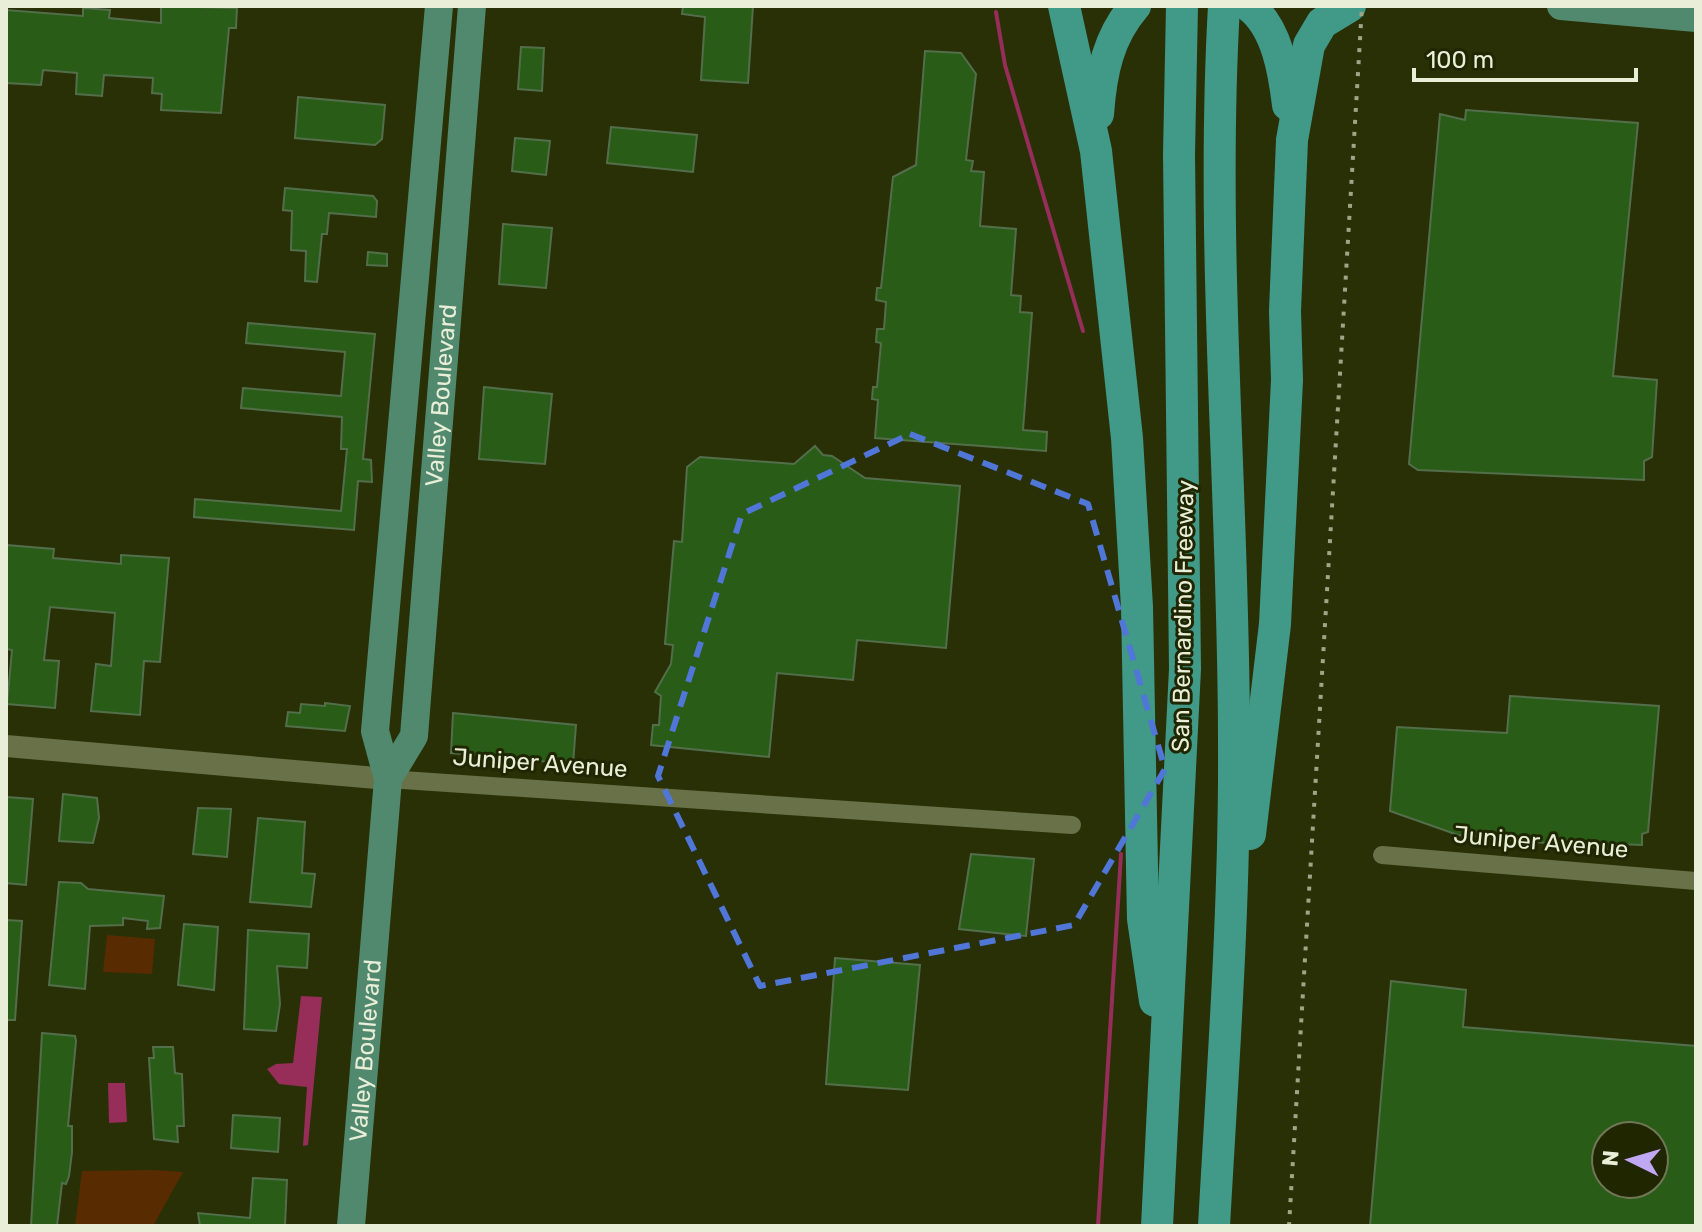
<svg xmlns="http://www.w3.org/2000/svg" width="1702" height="1232" font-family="Rubik,sans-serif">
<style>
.green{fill:#582c00}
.water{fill:#962e59}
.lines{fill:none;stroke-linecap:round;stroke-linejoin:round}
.stream{stroke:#962e59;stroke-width:4}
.building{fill:#295c17;stroke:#536e4b;stroke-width:2;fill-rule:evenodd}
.minor{stroke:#687147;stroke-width:18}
.tertiary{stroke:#687147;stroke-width:22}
.primary{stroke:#51896e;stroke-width:28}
.motorway{stroke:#419988;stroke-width:32}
.rail{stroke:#9fa587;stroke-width:4;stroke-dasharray:4 8;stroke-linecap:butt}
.marked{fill:none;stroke:#5076d8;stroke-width:6;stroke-dasharray:16 10;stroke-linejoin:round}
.labels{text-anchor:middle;stroke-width:6;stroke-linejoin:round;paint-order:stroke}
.street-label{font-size:24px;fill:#e8eed7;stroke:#202600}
</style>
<rect width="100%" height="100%" fill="#293006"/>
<!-- green -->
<g class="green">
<polygon points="107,935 155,939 152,974 103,972"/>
<polygon points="153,1170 183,1172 153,1226 75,1226 82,1171"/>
</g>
<!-- water -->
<g class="water">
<polygon points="301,996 322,997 308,1145 303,1146 307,1087 279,1084 267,1069 276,1064 293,1063"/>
<polygon points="108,1083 125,1083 127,1122 109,1123"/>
</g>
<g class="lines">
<!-- stream -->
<g class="stream">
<polyline points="996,12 1005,65 1083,331"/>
<polyline points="1098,1226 1121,854"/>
</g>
</g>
<!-- building -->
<g class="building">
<polygon points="161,6 237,8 236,28 229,28 221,113 161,110 162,94 152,93 153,78 104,75 102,96 76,94 77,73 43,70 41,85 6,83 6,10 83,16 83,8 110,10 109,18 161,23"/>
<polygon points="683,6 753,6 748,83 701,80 705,17 682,14"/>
<polygon points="521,47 544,48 542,91 518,89"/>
<polygon points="925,51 961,53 976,74 966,160 973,161 971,171 984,172 980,226 1016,229 1011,295 1021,296 1020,312 1032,313 1023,430 1047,432 1046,451 875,438 878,400 872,399 873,387 877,387 881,343 876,342 877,329 884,329 886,302 876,300 877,288 881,288 893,177 916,165"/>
<polygon points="298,97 385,105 382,139 375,145 295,138"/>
<polygon points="1466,110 1638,123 1613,376 1657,380 1652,457 1644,461 1644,480 1418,470 1409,464 1440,114 1465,120"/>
<polygon points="611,127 697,135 693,172 607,163"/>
<polygon points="515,138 550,141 546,175 512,171"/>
<polygon points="285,188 373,196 377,201 376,217 329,213 327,234 322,234 317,282 305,281 306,251 291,250 292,211 283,210"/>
<polygon points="503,224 552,228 546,288 499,284"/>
<polygon points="368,252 387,254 387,266 367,265"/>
<polygon points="248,323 375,334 363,459 371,460 372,482 358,481 354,530 194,517 195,499 341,511 347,449 341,449 342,417 241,408 243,388 341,396 345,352 246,343"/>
<polygon points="484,387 552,394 545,464 479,459"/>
<polygon points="815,446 823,455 832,456 865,478 960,486 946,648 857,640 853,680 777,673 769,757 651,745 653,725 659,725 661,696 655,692 671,664 673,645 665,644 674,541 682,542 687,467 700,457 794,464"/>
<polygon points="6,545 54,549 53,558 121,564 121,555 169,558 160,662 144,661 140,715 91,711 96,664 111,666 115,613 50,607 44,660 59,661 55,708 7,704 12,650 6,649"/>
<polygon points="1510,696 1659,706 1648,832 1642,834 1642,845 1618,844 1614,849 1458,835 1390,811 1397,727 1507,733"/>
<polygon points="325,703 350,706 345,731 286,726 288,712 300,713 301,704 325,706"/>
<polygon points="453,713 576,725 573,764 451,753"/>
<polygon points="63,794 97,798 99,818 93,843 59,841"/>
<polygon points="6,797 33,799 26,885 6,883"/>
<polygon points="198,808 231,809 227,857 193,854"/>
<polygon points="258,818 305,822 302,873 315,874 311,907 250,902"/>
<polygon points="971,854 1034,859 1026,936 959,929"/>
<polygon points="59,882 81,883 88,889 164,896 160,928 147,929 148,921 123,918 123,925 90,926 85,989 49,985"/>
<polygon points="6,920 22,921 15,1020 6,1020"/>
<polygon points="184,924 218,927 214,990 178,985"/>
<polygon points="248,930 309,934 307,968 277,966 280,1004 276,1031 244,1029"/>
<polygon points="835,958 920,965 908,1090 826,1084"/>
<path d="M1391,981l75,9 -3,37 233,19v180h-326zM1606,1136h48v48h-48z"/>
<polygon points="42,1033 75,1036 76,1041 68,1126 72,1126 72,1152 69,1176 66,1184 62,1183 57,1226 31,1226"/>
<polygon points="153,1047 173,1047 175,1073 182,1074 184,1126 177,1126 178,1142 154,1139 149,1058 154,1058"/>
<polygon points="233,1115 280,1118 278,1152 231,1148"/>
<polygon points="253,1178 287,1180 285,1226 200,1226 198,1213 250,1218"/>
</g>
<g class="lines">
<!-- minor -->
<g class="minor">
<polyline points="388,779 1072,825"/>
<polyline points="1382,855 1696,881"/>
</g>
<!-- tertiary -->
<polyline class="tertiary" points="6,746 388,779"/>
<!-- primary -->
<g class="primary">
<polyline points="1561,6 1696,18"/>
<path id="s1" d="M388,779l26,-43 58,-730"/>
<path id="s2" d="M351,1226l37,-447 -13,-48 64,-725"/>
</g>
<!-- motorway -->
<g class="motorway">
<polyline points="1064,6 1096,151 1127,438 1137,607 1143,919 1155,1001"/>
<path d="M1249,6c28,21 35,66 39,99"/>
<path d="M1098,114c3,-41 10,-77 37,-108"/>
<polyline points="1250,834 1275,624 1287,380 1285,311 1292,140 1309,45 1322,23 1350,6"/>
<polyline points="1157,1226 1185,669 1179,154 1182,6"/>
<path d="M1214,1226c9,-161 21,-323 20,-484 0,-245 -24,-491 -10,-736"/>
</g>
<!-- rail -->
<polyline class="rail" points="1289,1226 1362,6"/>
</g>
<!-- marked area -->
<path class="marked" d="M910,434l178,70 77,265 -91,156 -314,61 -102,-210 84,-262z"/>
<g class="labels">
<!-- street labels -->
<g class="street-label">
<text dy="8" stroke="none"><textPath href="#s1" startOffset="392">Valley Boulevard</textPath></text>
<text transform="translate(1183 616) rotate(-89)" y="8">San Bernardino Freeway</text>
<text transform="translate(540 763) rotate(4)" y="8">Juniper Avenue</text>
<text transform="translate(1541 842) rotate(5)" y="8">Juniper Avenue</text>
<text dy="8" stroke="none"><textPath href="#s2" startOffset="176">Valley Boulevard</textPath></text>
</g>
</g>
<!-- border -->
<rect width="1702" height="1232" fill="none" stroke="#e8eed7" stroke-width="16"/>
<!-- north arrow -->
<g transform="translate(1630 1160) rotate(275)"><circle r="38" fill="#202600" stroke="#707656" stroke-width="2"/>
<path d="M0-6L14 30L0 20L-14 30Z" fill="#c0a8f3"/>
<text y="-12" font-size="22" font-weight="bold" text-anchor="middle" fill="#e8eed7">N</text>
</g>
<!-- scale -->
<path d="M1414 68v12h222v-12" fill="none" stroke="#e8eed7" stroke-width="4"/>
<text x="1426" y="68" font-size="24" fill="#e8eed7" stroke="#202600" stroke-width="6" paint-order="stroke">100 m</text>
</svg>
